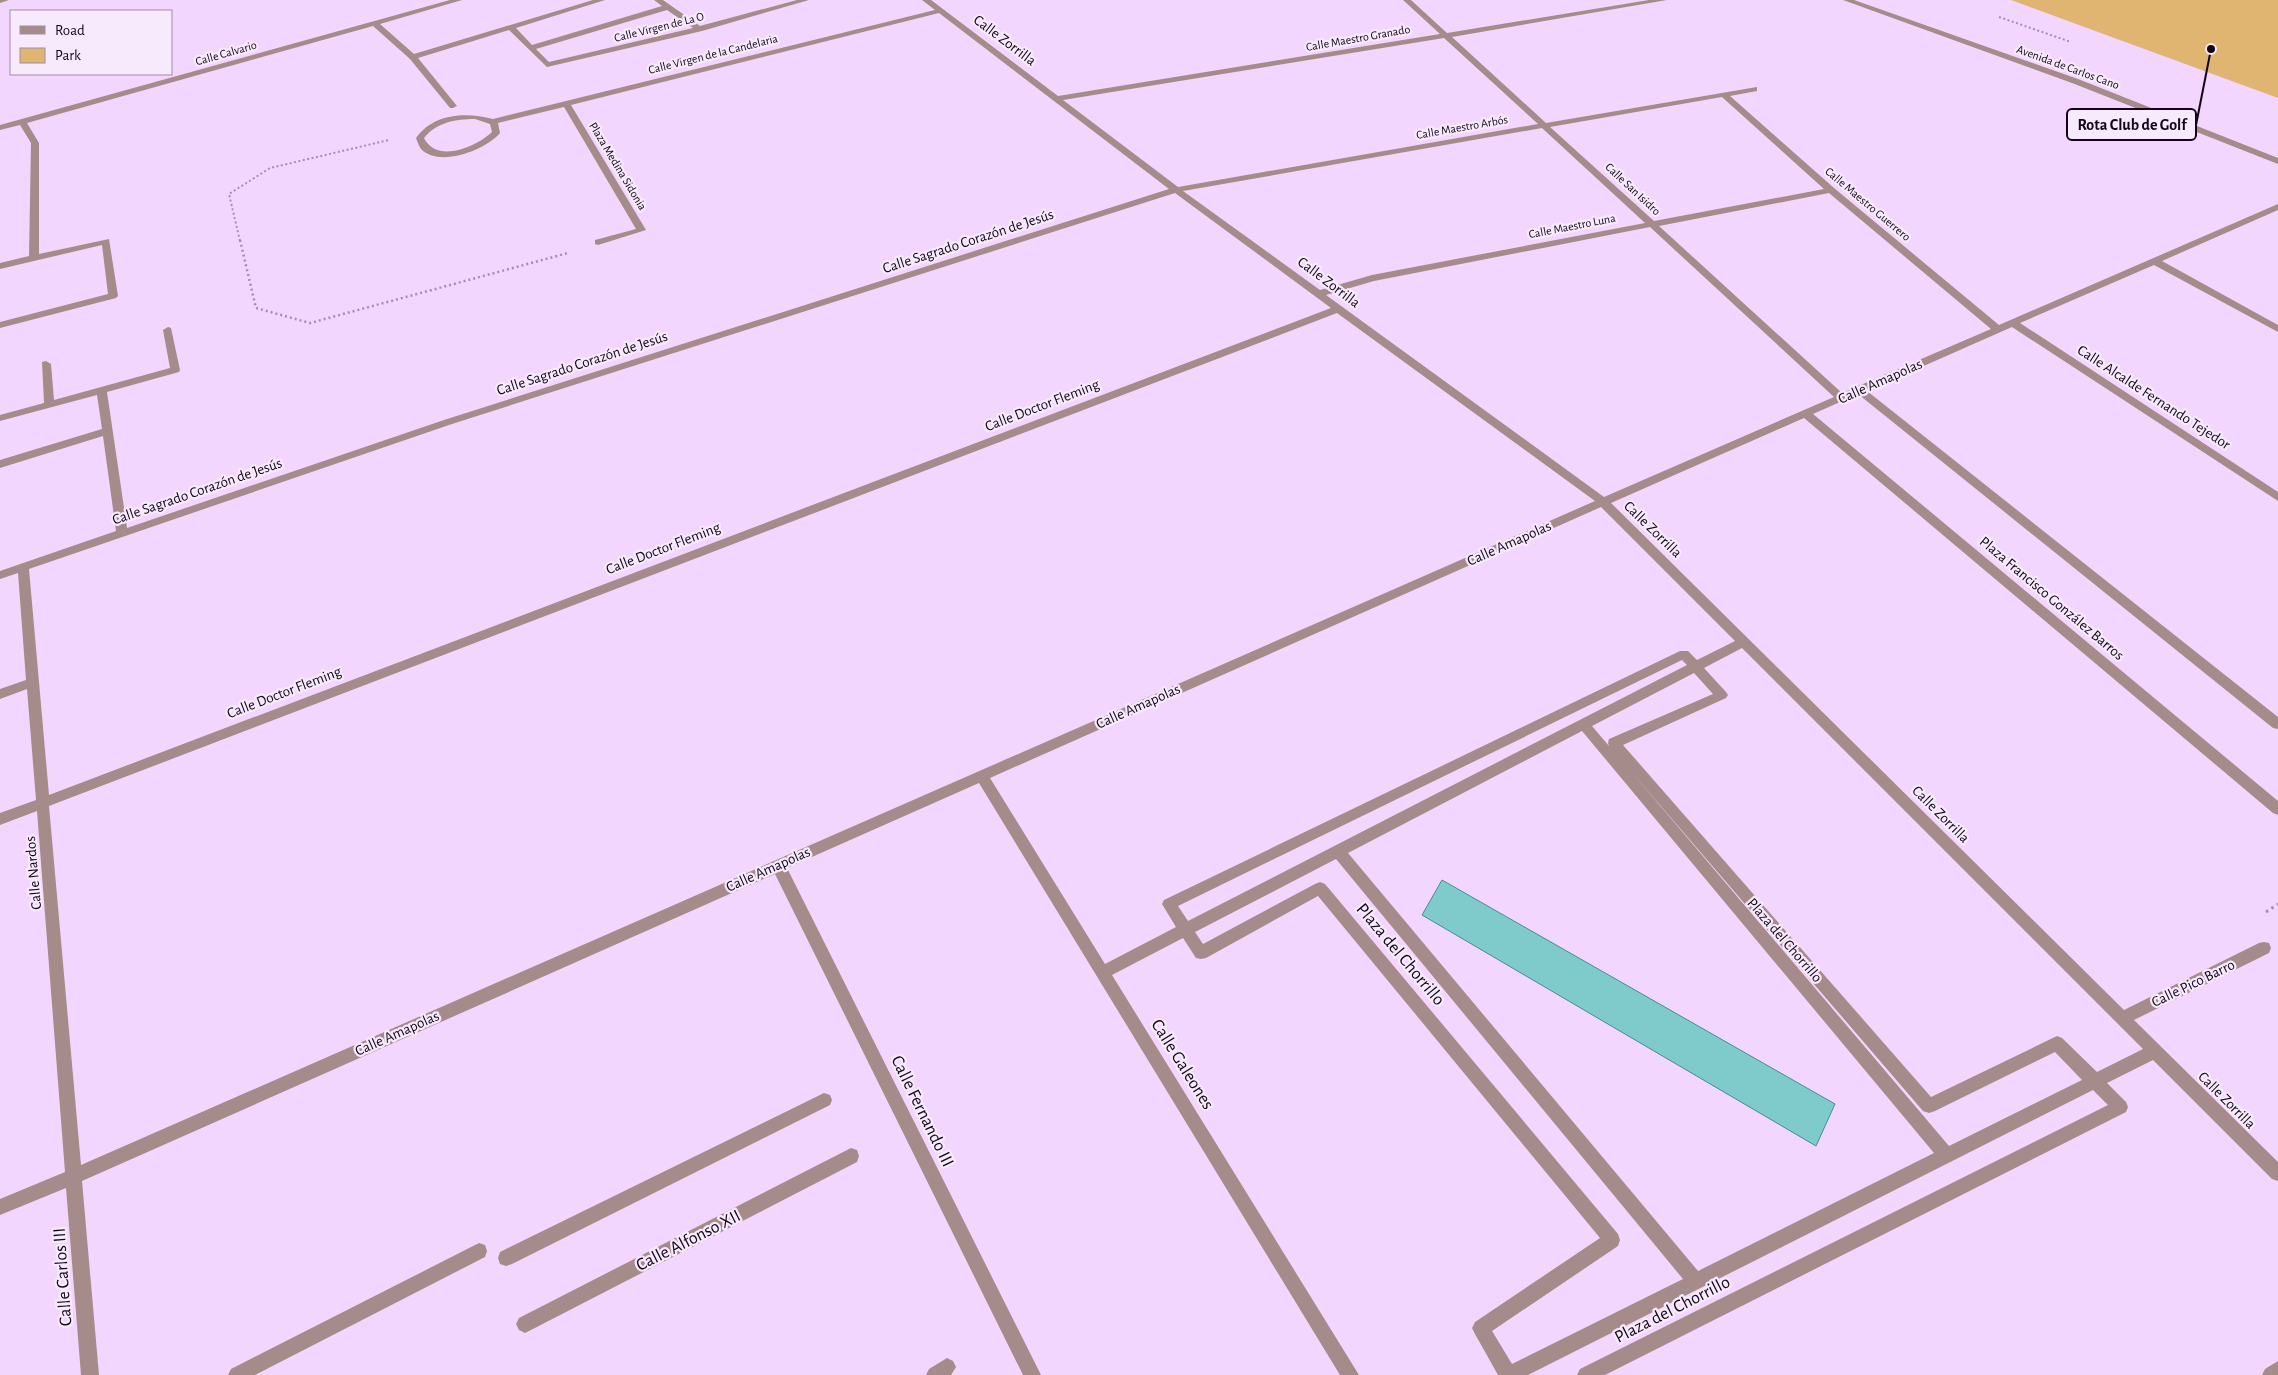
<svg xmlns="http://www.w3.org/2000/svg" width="2278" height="1375" font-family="'Alegreya Sans',sans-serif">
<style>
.green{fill:#e0b471}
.building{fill:#7fcacb;stroke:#438e8f}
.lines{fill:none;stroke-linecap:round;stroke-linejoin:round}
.path-far2{stroke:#a68fae;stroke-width:2;stroke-dasharray:2 2.5;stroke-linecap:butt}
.path-far1{stroke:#a68fae;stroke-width:2.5;stroke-dasharray:2 3;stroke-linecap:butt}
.path{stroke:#a68fae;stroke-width:3;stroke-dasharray:2.5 4;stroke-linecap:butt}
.minor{fill:#a68b8b;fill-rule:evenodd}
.labels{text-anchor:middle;stroke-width:4.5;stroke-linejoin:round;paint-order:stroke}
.far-street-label{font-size:12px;fill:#120616;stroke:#f8eafd}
.street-label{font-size:15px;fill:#120616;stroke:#f8eafd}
.near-street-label{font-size:18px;fill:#120616;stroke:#f8eafd}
.leader{fill:none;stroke:#120616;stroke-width:2}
.callout-dot{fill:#120616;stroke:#f8eafd;stroke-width:2}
.callout{fill:#f8eafd;stroke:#120616;stroke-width:2}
.callout-label{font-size:16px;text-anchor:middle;font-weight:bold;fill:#120616}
</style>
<rect width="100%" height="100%" fill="#f3d6fd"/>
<!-- green -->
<polygon class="green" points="2011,0 2278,0 2278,98"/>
<!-- building -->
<polygon class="building" points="1442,880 1835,1104 1816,1146 1422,915"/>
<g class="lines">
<!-- path-far2 -->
<g class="path-far2">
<polyline points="1999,17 2071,42"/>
<polyline points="240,241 229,194 270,168 389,140"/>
</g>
<!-- path-far1 -->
<polyline class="path-far1" points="240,240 256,308 310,323 568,253"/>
<!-- path -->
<polyline class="path" points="2266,912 2278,904"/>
<!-- minor -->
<g class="minor">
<polygon points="0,0 9,0 0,3"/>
<path d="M450,0h12l-82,24 34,30 179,-54h12l-89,28 16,17 130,-39 -8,-6h9l37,26 97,-26h12l-107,31 -155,36 -38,-37 -91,28 39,48 -4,2h-3l-40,-49 -37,-33 -346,97 12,20v111l70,-15 9,57 -2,2 -116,30v-6l108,-28 -6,-49 -102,24v-6l29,-7 2,-113 -11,-18 -20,5v-5zM667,10l26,18 -144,34 -13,-13z"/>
<path d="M922,0h9l127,96 382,-62 -37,-34h8l36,33 202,-33h18l-215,37 94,86 211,-36v4l-27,5 104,92 165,137 279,-121v6l-116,51 116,64v7l-124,-67 -134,58 258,169v9l-266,-174 -145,64 411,326v12l-5,-1 -415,-334 -45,20 465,387v14l-5,-2 -469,-395 -193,85 513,507 135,-67 5,-1 5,1 2,5 -2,5 -135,67 144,142v19l-6,-2 -119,-119 -46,23 19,19 2,5 -2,5 -521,263h-28l3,-6 528,-264 -15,-15 -565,285h-30l-23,-41 -3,-6 3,-6 125,-84 -282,-342 -112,62 -5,1 -5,-1 -13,-20 -71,37 247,400h-19l-361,-592 -192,85 254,507h-18l-248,-501 -693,307 17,194h-18l-15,-187 -66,27v-16l65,-27 -28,-361 -37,14v-12l36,-13 -9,-111 -27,10v-10l26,-9 -8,-107 -18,6v-8l116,-40 -13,-95 -103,32v-8l102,-31 -5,-34 -97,26v-6l44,-12 -2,-41 4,-1 5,3 3,36 116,-32 -7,-38 5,-3 3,1 9,42 -1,2 -72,20 20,136 317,-108 725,-231 -230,-176 -368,92 75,125 -48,15 -3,-1v-4l41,-11 -72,-122 -66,16 2,10c-14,17 -61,35 -79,16 -2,-3 -4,-8 -5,-11 18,-25 50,-26 77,-19l442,-109zM1444,38l94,86 -360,63 -115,-87zM1722,97l102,92 -170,32 -104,-94zM475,119l15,5 2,8c-16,15 -55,32 -68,6 13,-16 32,-19 51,-19zM1542,128l103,95 -273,52 -52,15 -137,-99zM1175,193l156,115 -1282,487 -20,-226 423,-145zM1829,193l162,136 -149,64 -183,-167zM1650,227l184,170 -230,100 -278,-202 48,-14zM1337,313l258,188 -1514,664 -32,-359zM1601,507l134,134 -38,19 -9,-9h-8l-516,249 -2,4 14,23 -71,37 -115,-186zM1742,648l401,401 -46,23 -35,-34 -5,-2 -126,61 -308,-352 103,-47 2,-3 -2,-3 -22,-24zM1682,660l5,5 -499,256 -10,-15zM1694,673l19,21 -104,45 -1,4 1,3 -17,-20zM1582,731l352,422 -236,118 -350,-418zM1629,769l294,342 6,2 6,-2 120,-59 27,28 -133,66zM1336,859l347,420 -171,85 -20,-33 126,-85 2,-6 -2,-6 -293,-350 -5,-2 -5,2 -112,60 -8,-12z"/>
<polygon points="1843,0 1854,0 2078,79 2278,158 2278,164 2072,83"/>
<polygon points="824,1093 830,1095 832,1100 830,1105 512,1264 506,1266 500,1264 498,1258 500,1252"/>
<polygon points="851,1148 857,1150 859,1156 857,1162 531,1330 525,1333 519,1330 516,1324 519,1318"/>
<polygon points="479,1243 485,1245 487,1251 485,1257 255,1375 228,1375 231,1369"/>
<polygon points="947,1358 953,1361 956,1367 951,1375 926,1375 929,1369"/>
<polygon points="2278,1361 2278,1375 2262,1375 2265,1369"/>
</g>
</g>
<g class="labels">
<!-- far-street labels -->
<g class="far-street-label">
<text transform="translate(659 27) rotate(-14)" y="4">Calle Virgen de La O</text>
<text transform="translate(1358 38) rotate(-10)" y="4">Calle Maestro Granado</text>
<text transform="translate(226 53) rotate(-16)" y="4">Calle Calvario</text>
<text transform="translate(713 54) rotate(-14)" y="4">Calle Virgen de la Candelaria</text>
<text transform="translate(2068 67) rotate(20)" y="4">Avenida de Carlos Cano</text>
<text transform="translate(1462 127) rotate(-10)" y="4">Calle Maestro Arbós</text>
<text transform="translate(618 166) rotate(59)" y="4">Plaza Medina Sidonia</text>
<text transform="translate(1633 189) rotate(43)" y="4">Calle San Isidro</text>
<text transform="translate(1868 204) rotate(40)" y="4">Calle Maestro Guerrero</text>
<text transform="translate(1572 226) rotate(-11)" y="4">Calle Maestro Luna</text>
</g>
<!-- street labels -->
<g class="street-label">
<text transform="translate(1005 40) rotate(37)" y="5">Calle Zorrilla</text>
<text transform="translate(968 241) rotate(-18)" y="5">Calle Sagrado Corazón de Jesús</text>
<text transform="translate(1329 282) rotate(37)" y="5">Calle Zorrilla</text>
<text transform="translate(582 363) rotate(-18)" y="5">Calle Sagrado Corazón de Jesús</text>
<text transform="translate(1880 381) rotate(-24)" y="5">Calle Amapolas</text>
<text transform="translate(2154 397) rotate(33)" y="5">Calle Alcalde Fernando Tejedor</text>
<text transform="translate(1042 405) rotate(-21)" y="5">Calle Doctor Fleming</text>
<text transform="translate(197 491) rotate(-19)" y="5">Calle Sagrado Corazón de Jesús</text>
<text transform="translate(1653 529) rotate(44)" y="5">Calle Zorrilla</text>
<text transform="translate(1509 543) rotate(-24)" y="5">Calle Amapolas</text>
<text transform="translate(663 548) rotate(-21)" y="5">Calle Doctor Fleming</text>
<text transform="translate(2052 598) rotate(40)" y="5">Plaza Francisco González Barros</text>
<text transform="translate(284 692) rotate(-21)" y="5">Calle Doctor Fleming</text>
<text transform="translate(1138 706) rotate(-24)" y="5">Calle Amapolas</text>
<text transform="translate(1941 814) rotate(45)" y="5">Calle Zorrilla</text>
<text transform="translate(768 869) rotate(-24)" y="5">Calle Amapolas</text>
<text transform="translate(33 873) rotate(-95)" y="5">Calle Nardos</text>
<text transform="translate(1785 940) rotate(49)" y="5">Plaza del Chorrillo</text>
<text transform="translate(2193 983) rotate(-26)" y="5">Calle Pico Barro</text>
<text transform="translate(397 1033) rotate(-24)" y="5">Calle Amapolas</text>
<text transform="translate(2227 1100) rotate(45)" y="5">Calle Zorrilla</text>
</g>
<!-- near-street labels -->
<g class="near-street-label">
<text transform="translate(1401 954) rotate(50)" y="6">Plaza del Chorrillo</text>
<text transform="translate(1183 1064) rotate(58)" y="6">Calle Galeones</text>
<text transform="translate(923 1111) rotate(64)" y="6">Calle Fernando III</text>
<text transform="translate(688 1240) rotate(-27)" y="6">Calle Alfonso XII</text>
<text transform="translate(62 1277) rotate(-94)" y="6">Calle Carlos III</text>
<text transform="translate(1672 1309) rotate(-27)" y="6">Plaza del Chorrillo</text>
</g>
</g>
<!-- callouts -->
<path class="leader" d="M2211 49L2196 125"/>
<circle class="callout-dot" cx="2211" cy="49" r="5"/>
<rect class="callout" x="2067" y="109" width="129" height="31" rx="5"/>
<g class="callout-label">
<text x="2132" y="130">Rota Club de Golf</text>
</g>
<!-- legend -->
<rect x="10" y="10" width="162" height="65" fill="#f8eafd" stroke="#9c8fa1"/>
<rect x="20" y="26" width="25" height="8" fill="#a68b8b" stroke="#9c8fa1"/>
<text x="55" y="35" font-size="15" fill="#120616">Road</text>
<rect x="20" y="48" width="25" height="15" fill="#e0b471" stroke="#9c8fa1"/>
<text x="55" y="60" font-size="15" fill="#120616">Park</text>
</svg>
